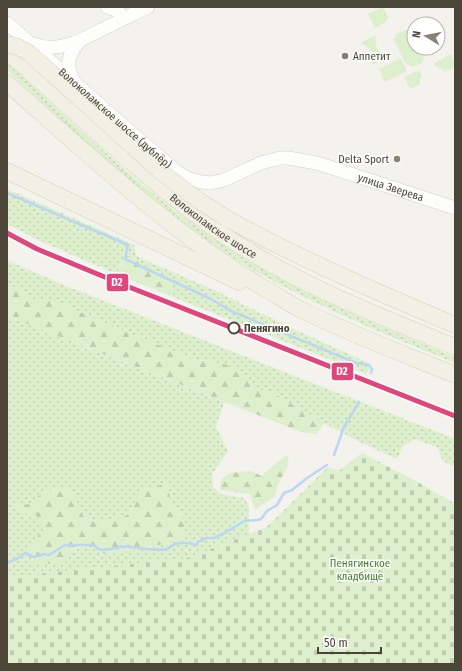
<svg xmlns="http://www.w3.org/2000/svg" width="462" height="671" font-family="'Fira Sans Condensed',sans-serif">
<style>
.grass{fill:url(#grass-dots);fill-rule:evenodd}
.forest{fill:url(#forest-firs)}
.cemetery{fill:url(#cemetery-stones)}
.park{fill:#ddefcc}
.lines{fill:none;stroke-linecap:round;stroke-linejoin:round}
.stream{stroke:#bcd7f3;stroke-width:2.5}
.minor-casing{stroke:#d1d0ca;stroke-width:14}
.major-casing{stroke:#d6d1b9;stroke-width:17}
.minor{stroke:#fdfdfc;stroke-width:13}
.major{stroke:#f2f0e5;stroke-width:16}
.major-bridge-casing{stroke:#d6d1b9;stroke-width:17;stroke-linecap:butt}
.major-bridge{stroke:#f2f0e5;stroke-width:16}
.rail-1-casing{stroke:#fff;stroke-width:8}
.rail-1{stroke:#df477c;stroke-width:5}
.poi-dot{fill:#868277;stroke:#fff;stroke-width:1.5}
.stop-dot{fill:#fff;stroke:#4b4537;stroke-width:2}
.labels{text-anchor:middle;stroke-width:3;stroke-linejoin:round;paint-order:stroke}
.poi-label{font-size:11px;fill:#4b4537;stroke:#fff;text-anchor:start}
.street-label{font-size:11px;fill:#4b4537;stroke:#fff}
.stop-label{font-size:11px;font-weight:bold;fill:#4b4537;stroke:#fff;text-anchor:start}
.park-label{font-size:11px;fill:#3f8126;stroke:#fff}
.line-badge{stroke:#fff;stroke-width:1.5}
.badge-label{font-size:11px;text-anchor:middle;font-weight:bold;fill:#fff}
</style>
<defs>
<pattern id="grass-dots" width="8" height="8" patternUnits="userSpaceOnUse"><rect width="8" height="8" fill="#ddefcc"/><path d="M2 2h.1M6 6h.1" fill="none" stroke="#bfceb0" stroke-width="1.8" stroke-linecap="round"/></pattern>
<pattern id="forest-firs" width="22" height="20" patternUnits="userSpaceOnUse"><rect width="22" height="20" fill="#ddefcc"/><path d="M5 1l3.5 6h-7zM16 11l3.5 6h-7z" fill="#bfceb0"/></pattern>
<pattern id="cemetery-stones" width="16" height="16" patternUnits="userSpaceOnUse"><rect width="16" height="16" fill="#ddefcc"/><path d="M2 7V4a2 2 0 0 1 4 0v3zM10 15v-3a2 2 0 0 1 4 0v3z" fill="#bfceb0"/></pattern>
</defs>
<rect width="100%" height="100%" fill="#f3f2ed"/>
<!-- grass -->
<g class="grass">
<path d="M7,63c75,67 149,142 235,194 67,41 140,70 213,100v6c-73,-30 -148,-60 -215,-101 -86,-53 -159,-125 -233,-192z"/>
<polygon points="7,189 128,242 134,245 136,256 214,290 289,327 369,363 369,370 366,374 168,295 171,290 171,280 158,273 121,262 118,271 114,273 40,241 7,224"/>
<polygon points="7,260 61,284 455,439 455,467 443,461 437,447 415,439 403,446 397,459 360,442 324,423 270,391 252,389 247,376 211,361 195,360 112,326 58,302 34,299 7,282"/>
<path d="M7,316l217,86 -8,25 12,25 -16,22 1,13 8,7 23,4 5,8v28l-61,24 -181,19zM167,482l3,16 16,27 -20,19 -61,10 -14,-7 -16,2 -9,13h-14l-16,-23 9,-11 -8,-12 -16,-3 -6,-8 15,-1 11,-10 14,-6h15l13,28 14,6 29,-6 10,-12 4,-14 14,-2z"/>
</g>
<!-- forest -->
<g class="forest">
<polygon points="128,256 132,258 171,280 171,290 168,295 114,273 118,271 124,258"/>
<polygon points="7,282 34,299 58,302 112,326 195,360 211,361 227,365 247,376 252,389 270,391 324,423 317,434 301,432 7,316"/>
<path d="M289,454l-2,14 -9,16 -3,12 -20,14 -5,-16 -30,-4 1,-10 8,-7 23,-2 9,5c10,-7 17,-16 28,-22z"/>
<polygon points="167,482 170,498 186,525 181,540 166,544 150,546 120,554 105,554 91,547 75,549 66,562 35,565 28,552 36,539 45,528 37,516 21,513 15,505 30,504 41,494 55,488 70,488 83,516 97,522 126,516 136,504 140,490 154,488"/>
</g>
<!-- cemetery -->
<polygon class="cemetery" points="362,453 423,485 455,504 455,662 450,664 7,664 7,577 188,558 267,527 328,467 339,471"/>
<!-- park -->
<g class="park">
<polygon points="383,7 388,17 386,22 375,28 368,14"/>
<path d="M405,30c10,0 9,10 9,18h6l4,10 -2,5 -9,4 -7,-3 -12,-25 2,-5z"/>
<path d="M376,35c-3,10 3,18 11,23l-15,7c3,-10 -2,-18 -11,-22z"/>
<polygon points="451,54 455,62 455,67 445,72 442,69 436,67 434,63"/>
<polygon points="401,58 407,71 385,82 379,69"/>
<polygon points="419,70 422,75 420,79 420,84 410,89 404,77"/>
</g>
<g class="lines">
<!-- stream -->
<g class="stream">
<polyline points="7,193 128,245 125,259 211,299 231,311 356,363 369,365 372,369 371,373"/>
<polyline points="334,455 344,427 359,402"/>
<path d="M7,563l11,-5 7,-5 9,4 10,-3 5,1 16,-10h25l5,1 3,3 5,1 15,-2 2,-2 4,1 3,-1c6,2 35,5 40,3 3,-1 5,-4 8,-5 6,-2 16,-1 22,1l1,-3 9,-4h7l9,-4 21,-13 13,-1 4,-1 6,-8 10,-6 7,-12 8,-3 15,-12 20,-13"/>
</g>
<defs>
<g id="minor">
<polyline points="107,7 116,10 125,18"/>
<path id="s1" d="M7,23l126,111 43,37 11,7 14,4 10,1 13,-3 37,-17 19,-5h8l29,5 138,45"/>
<path d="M34,44c25,11 53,-7 75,-18 13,-6 26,-13 39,-19"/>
<path d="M73,79c-9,-15 -3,-28 8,-39"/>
</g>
<g id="major">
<path id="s2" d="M7,51c45,41 90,82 136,121 33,28 67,56 104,78 65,40 137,68 208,97"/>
<path d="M7,83c82,72 161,147 255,204 12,6 23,14 34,20 51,26 106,46 159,68"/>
<polyline points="7,171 239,282"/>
<path d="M226,218c74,41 151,74 229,107"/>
</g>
</defs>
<!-- minor casing -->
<use href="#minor" class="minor-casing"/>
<!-- major casing -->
<use href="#major" class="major-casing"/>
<!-- minor -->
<use href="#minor" class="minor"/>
<!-- major -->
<use href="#major" class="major"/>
<defs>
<polyline id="major-bridge" points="7,44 18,47 29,53 161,172 201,202 226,218"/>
</defs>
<!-- major-bridge casing -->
<use href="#major-bridge" class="major-bridge-casing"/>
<!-- major-bridge -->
<use href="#major-bridge" class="major-bridge"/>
<defs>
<polyline id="rail-1" points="7,233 37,249 124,285 455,416"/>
</defs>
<!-- rail-1 casing -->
<use href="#rail-1" class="rail-1-casing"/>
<!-- rail-1 -->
<use href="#rail-1" class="rail-1"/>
</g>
<!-- markers -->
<g class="poi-dot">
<circle cx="345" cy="56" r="4"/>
<circle cx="397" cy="159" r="4"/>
</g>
<circle class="stop-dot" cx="234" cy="328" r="5.5"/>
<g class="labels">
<!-- poi labels -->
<g class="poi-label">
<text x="353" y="60">Аппетит</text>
<text x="389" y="163" text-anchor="end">Delta Sport</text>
</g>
<!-- street labels -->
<g class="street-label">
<text dy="4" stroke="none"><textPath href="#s1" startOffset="144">Волоколамское шоссе (дублёр)</textPath></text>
<text dy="4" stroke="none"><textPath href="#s1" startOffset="451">улица Зверева</textPath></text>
<text dy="4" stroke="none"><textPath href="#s2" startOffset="271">Волоколамское шоссе</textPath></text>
</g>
<!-- stop labels -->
<g class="stop-label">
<text x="244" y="332">Пенягино</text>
</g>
<!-- park labels -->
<g class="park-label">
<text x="360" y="567">Пенягинское<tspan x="360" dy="13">кладбище</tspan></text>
</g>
</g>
<g class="line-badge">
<rect x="106" y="273" width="23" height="19" rx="4" fill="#df477c"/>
<rect x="331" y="362" width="23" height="19" rx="4" fill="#df477c"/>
</g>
<g class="badge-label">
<text x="117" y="286">D2</text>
<text x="342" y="375">D2</text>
</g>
<!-- border -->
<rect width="462" height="671" fill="none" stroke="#4b4537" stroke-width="16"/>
<!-- north arrow -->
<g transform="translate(426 36) rotate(280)"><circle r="19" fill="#ffffff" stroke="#b7b5af"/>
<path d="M0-3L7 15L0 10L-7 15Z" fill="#868277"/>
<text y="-6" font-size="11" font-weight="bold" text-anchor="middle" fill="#4b4537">N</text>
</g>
<!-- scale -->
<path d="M318 647v6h63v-6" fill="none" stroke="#4b4537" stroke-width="2"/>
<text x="324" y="647" font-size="12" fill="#4b4537" stroke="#ffffff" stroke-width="3" paint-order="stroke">50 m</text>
</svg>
